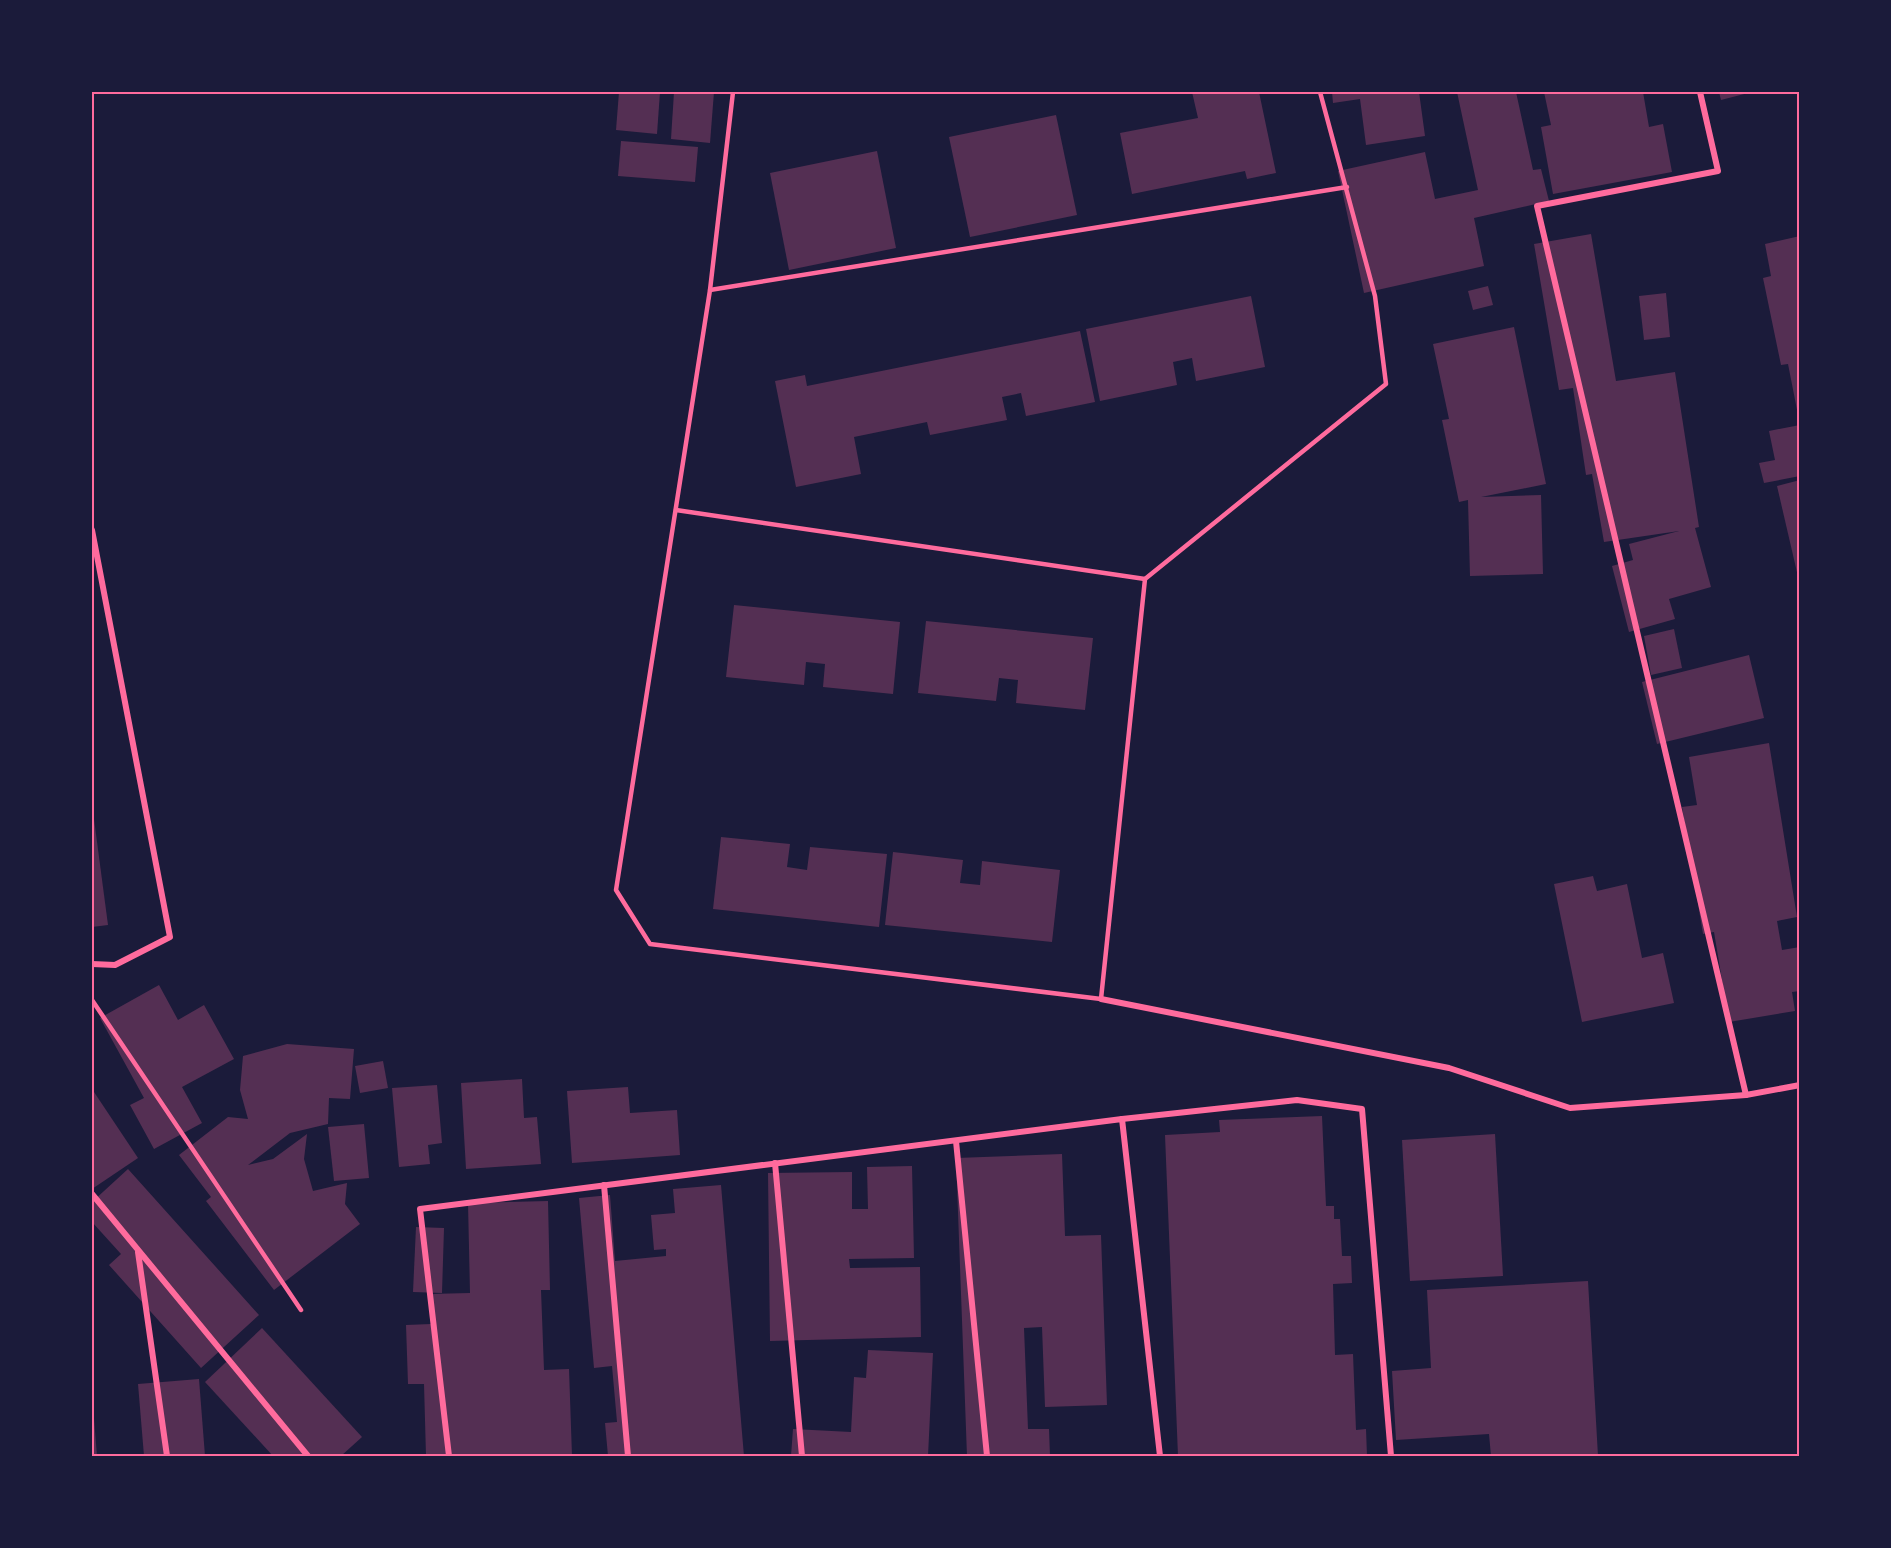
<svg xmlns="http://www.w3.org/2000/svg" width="1891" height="1548" font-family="'Source Sans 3',sans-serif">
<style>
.building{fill:#542f53}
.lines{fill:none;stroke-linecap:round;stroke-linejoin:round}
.service{stroke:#ff6b9d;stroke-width:4.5}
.minor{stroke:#ff6b9d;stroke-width:6}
.neatline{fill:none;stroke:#ff6b9d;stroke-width:2}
</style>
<rect width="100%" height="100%" fill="#1b1b3a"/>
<!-- building -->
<g class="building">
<polygon points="619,92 660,92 657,134 616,130"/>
<polygon points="674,92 714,92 710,143 671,139"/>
<polygon points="1192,92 1259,92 1276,173 1247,179 1245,171 1132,194 1120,133 1198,118"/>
<polygon points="1332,92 1419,92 1425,136 1366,145 1360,99 1333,103"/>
<polygon points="1457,92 1516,92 1533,170 1541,169 1549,201 1474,218 1484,266 1364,293 1338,171 1425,152 1435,199 1478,190"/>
<polygon points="1544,92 1643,92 1649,127 1663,124 1672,172 1553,194 1541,127 1551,125"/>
<polygon points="1719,92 1752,92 1721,100"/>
<polygon points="1056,115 1077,215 970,237 949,137"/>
<polygon points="621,141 698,147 695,182 618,176"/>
<polygon points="877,151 896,248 789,270 770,173"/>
<polygon points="1591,234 1616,381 1675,372 1699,527 1695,528 1711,587 1669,599 1675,619 1629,632 1612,566 1633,560 1629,544 1679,531 1604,542 1592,474 1586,475 1573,388 1559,390 1534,244"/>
<polygon points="1800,236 1800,415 1798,415 1788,364 1781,365 1763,278 1771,276 1765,244"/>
<polygon points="1488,286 1493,305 1473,310 1468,291"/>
<polygon points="1666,293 1670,337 1644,340 1639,296"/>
<polygon points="1251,296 1265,367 1196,381 1192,358 1173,362 1177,385 1100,401 1086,329"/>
<polygon points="1514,327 1546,484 1481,497 1541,495 1543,574 1470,576 1468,500 1459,502 1442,420 1449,419 1433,344"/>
<polygon points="1080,331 1095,402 1026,416 1021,393 1002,397 1007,420 930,435 927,422 854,437 861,474 796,487 775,381 805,375 807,386"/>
<polygon points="1800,425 1800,476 1764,483 1759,463 1775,460 1769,431"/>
<polygon points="1800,480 1800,581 1799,581 1777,486"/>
<polygon points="734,605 900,622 893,694 823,687 825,664 806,662 804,685 726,677"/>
<polygon points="926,621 1093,638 1085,710 1016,703 1018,680 999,678 996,701 918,693"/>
<polygon points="1674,629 1682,668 1651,675 1644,636"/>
<polygon points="1749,655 1764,718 1657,744 1642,682"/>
<polygon points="1769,743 1797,917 1777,921 1782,950 1800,947 1800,991 1792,992 1795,1011 1729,1022 1714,932 1703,934 1682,807 1697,805 1689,757"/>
<polygon points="92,804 108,925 92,927"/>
<polygon points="721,837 790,844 787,867 807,870 810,847 887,854 879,927 713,909"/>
<polygon points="893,852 963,860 960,883 980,885 982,861 1060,870 1052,942 885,925"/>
<polygon points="1593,876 1597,891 1627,884 1642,958 1663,953 1674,1003 1582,1022 1554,884"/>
<polygon points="159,985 178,1020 204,1005 234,1059 182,1087 202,1123 154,1149 130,1105 144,1098 100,1018"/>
<polygon points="287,1044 354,1049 350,1099 329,1098 328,1124 290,1133 248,1165 273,1159 307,1134 304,1159 313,1191 347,1183 345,1204 360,1224 274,1290 206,1201 211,1197 179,1155 228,1117 248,1119 240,1090 243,1056"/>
<polygon points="383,1061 388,1088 360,1093 355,1066"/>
<polygon points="522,1079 524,1118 537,1117 541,1164 466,1169 461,1083"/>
<polygon points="437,1085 442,1143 428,1145 430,1164 399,1167 392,1088"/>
<polygon points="628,1087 630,1113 677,1110 680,1155 572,1163 567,1091"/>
<polygon points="92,1089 138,1158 92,1189"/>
<polygon points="1322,1116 1326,1206 1334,1206 1334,1219 1340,1219 1342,1256 1351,1256 1352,1283 1333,1284 1335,1355 1353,1354 1356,1430 1366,1429 1367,1456 1178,1456 1165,1135 1220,1132 1219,1120"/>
<polygon points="364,1124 369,1178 334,1181 328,1127"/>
<polygon points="1495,1134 1503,1276 1410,1281 1402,1140"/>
<polygon points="1062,1154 1065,1236 1101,1235 1107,1405 1045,1407 1042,1327 1024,1328 1028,1429 1049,1429 1050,1456 967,1456 956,1158"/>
<polygon points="912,1166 914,1258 849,1259 850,1268 920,1267 921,1337 770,1341 768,1173 852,1172 852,1209 868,1209 867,1167"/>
<polygon points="128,1169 259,1315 201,1368 109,1265 121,1254 92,1222 92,1202"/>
<polygon points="721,1185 744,1456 608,1456 605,1423 617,1422 612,1366 594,1368 579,1198 610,1195 615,1261 666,1256 666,1249 654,1250 651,1215 675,1213 673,1189"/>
<polygon points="548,1201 550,1290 541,1290 544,1370 569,1369 572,1456 426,1456 424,1384 408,1384 406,1325 431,1324 430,1294 470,1293 468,1203"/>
<polygon points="416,1227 444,1228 442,1293 413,1292"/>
<polygon points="1588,1281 1598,1456 1491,1456 1489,1434 1396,1440 1392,1371 1431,1368 1427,1290"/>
<polygon points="262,1328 362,1437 341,1456 273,1456 205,1382"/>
<polygon points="868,1350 933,1353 928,1456 791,1456 793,1429 851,1432 854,1377 866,1378"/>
<polygon points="199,1379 205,1456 144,1456 138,1384"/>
<polygon points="93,1406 97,1456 92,1456 92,1407"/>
</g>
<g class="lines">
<!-- service -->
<g class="service">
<polyline points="733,92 710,290 616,890 650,944 1101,999 1145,579 1386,384 1375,296 1320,92"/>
<polyline points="710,290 1347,187"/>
<polyline points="676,510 1145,579"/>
<polyline points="92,1000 301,1310"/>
</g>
<!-- minor -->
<g class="minor">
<polyline points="1700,92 1718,171 1537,206 1746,1095"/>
<polyline points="92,530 170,937 115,965 92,964"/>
<polyline points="1101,999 1449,1068 1570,1108 1746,1095 1800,1085"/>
<polyline points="1122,1119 1297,1100 1362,1109 1391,1456"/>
<polyline points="956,1141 987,1456"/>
<polyline points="775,1163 802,1456"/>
<polyline points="604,1185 628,1456"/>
<polyline points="92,1194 308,1456"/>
<polyline points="138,1252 167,1456"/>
<polyline points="449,1456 420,1209 1122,1119 1160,1456"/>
</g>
</g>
<!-- border -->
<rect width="1891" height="1548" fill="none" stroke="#1b1b3a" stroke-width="186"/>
<rect x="93" y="93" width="1705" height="1362" class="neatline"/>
</svg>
